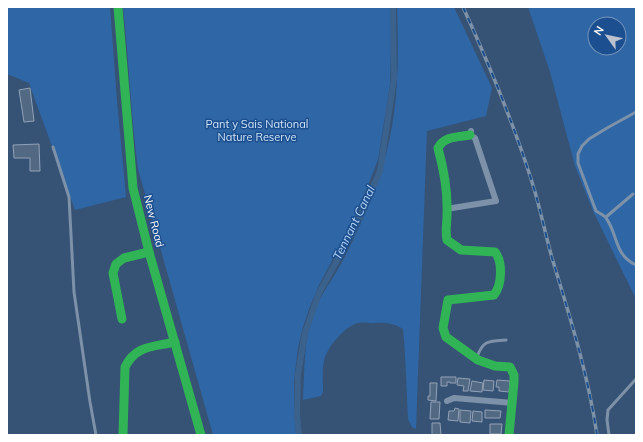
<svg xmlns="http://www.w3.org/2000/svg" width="643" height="442" font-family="Mulish,sans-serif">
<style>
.green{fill:#2f66a5;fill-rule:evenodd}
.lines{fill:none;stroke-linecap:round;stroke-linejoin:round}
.canal{stroke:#3b618d;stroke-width:6}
.building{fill:#526984;stroke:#92a2b6}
.lane{stroke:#7d92a8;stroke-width:3}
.street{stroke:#7d92a8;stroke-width:6}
.fast{stroke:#30b455;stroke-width:9}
.rail-casing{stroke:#7e92a7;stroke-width:3.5}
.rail{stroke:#1b4f8f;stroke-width:2;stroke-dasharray:6;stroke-linecap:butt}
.labels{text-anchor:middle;stroke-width:3;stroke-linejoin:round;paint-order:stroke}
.park-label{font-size:11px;fill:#cfe3fa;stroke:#1b4f8f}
.street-label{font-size:11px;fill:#fff;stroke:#1b4f8f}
.water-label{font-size:12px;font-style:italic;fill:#b5d3f5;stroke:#1b4f8f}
</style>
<rect width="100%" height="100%" fill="#365274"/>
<!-- green -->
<g class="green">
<polygon points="7,7 110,7 117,100 126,197 75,210 29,83 7,74"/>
<path d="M123,7h268v37l-1,41 -12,75 -23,58 -36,67 -10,24 -6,18 -5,21 -4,33v29l2,25h-83l-75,-266c-7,-54 -9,-108 -15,-162z"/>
<path d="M397,7h57l38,81 -6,28 -59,15 -11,298 -4,-2 -4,-8 -3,-65 -2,-25c-9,-6 -19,-7 -30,-6 -4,0 -10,-1 -15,0 -13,3 -31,24 -34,38 -2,9 -1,21 -1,31l-2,4 -18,4c2,-31 0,-64 13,-93 7,-16 19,-31 27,-47 14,-27 28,-57 37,-86 19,-56 19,-109 17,-167z"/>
<path d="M528,7h108v292l-43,-88 -18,-45 -25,-94zM595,24h24v24h-24z"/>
</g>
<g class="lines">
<!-- canal -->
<polyline class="canal" points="299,435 297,414 298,374 305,333 319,293 355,228 380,171 394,79 393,7"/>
</g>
<!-- building -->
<g class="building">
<polygon points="30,88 34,121 24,122 19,90"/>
<polygon points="39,144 40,171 30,171 30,158 14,158 13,145"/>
<polygon points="441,377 456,377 456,383 450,383 450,382 447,382 447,386 441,386"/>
<polygon points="458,378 470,379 468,391 463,391 464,386 457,385"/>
<polygon points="484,380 494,381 493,391 483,390"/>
<polygon points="497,380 510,381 509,392 499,391 499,387 496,387"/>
<polygon points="472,381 483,383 482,392 470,391"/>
<polygon points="430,383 437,383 436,401 428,400 428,396 430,396"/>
<polygon points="431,402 440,402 439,419 430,419"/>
<polygon points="455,408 459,409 458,421 448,420 449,411 454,411"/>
<polygon points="460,410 471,411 470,423 460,422"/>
<polygon points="485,410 501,411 500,418 485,418"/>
<polygon points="473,411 482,412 482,422 472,421"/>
<polygon points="432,423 440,423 441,435 432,435"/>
<polygon points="490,424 502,424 501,434 490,434"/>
</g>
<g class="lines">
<!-- lane -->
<g class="lane">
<path d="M636,112l-29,16 -18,11 -7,7 -4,8v9l18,48c3,2 8,4 10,7 12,16 8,37 30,47"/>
<polyline points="53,147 69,197 74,292 90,402 96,435"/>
<polyline points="606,217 633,194"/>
<path d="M477,357c6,-17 12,-16 29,-17"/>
<polyline points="609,435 607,420 608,410 636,379"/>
</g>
<!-- street -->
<g class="street">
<polyline points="446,209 496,201 475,138 470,135 471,131"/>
<polyline points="447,401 454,398 512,403"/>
</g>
<!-- fast -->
<g class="fast">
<polyline points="118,7 133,188 149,252 201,435"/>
<path d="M470,135c-12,2 -26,1 -32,13 6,22 10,45 9,67 0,10 -2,15 0,25l14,10 34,2c8,10 7,33 -1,43l-46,5 -5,28 3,9 32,23 17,6 15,1 4,8v7l-5,53"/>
<polyline points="122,319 113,273 116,264 124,258 149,252"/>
<path d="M123,435l2,-68c11,-22 28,-20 50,-25"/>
</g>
<defs>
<path id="rail" d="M463,7c26,57 50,115 69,175 8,25 13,51 20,76 18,59 36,116 45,177"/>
</defs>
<!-- rail casing -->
<use href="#rail" class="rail-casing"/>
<!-- rail -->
<use href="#rail" class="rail"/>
</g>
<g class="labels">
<!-- park labels -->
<g class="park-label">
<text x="257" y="128">Pant y Sais National<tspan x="257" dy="13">Nature Reserve</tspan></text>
</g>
<!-- street labels -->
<g class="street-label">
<text transform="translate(154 221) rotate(76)" y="4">New Road</text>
</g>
<!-- water labels -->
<g class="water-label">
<text transform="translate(354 223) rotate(-64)" y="4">Tennant Canal</text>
</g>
</g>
<!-- border -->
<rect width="643" height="442" fill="none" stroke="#ffffff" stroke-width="16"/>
<!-- north arrow -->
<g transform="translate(607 36) rotate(303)"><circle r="19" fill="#1b4f8f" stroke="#7695bc"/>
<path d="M0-3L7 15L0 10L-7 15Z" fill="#b9c2ce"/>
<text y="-6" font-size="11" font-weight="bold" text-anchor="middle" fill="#ffffff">N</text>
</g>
</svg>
